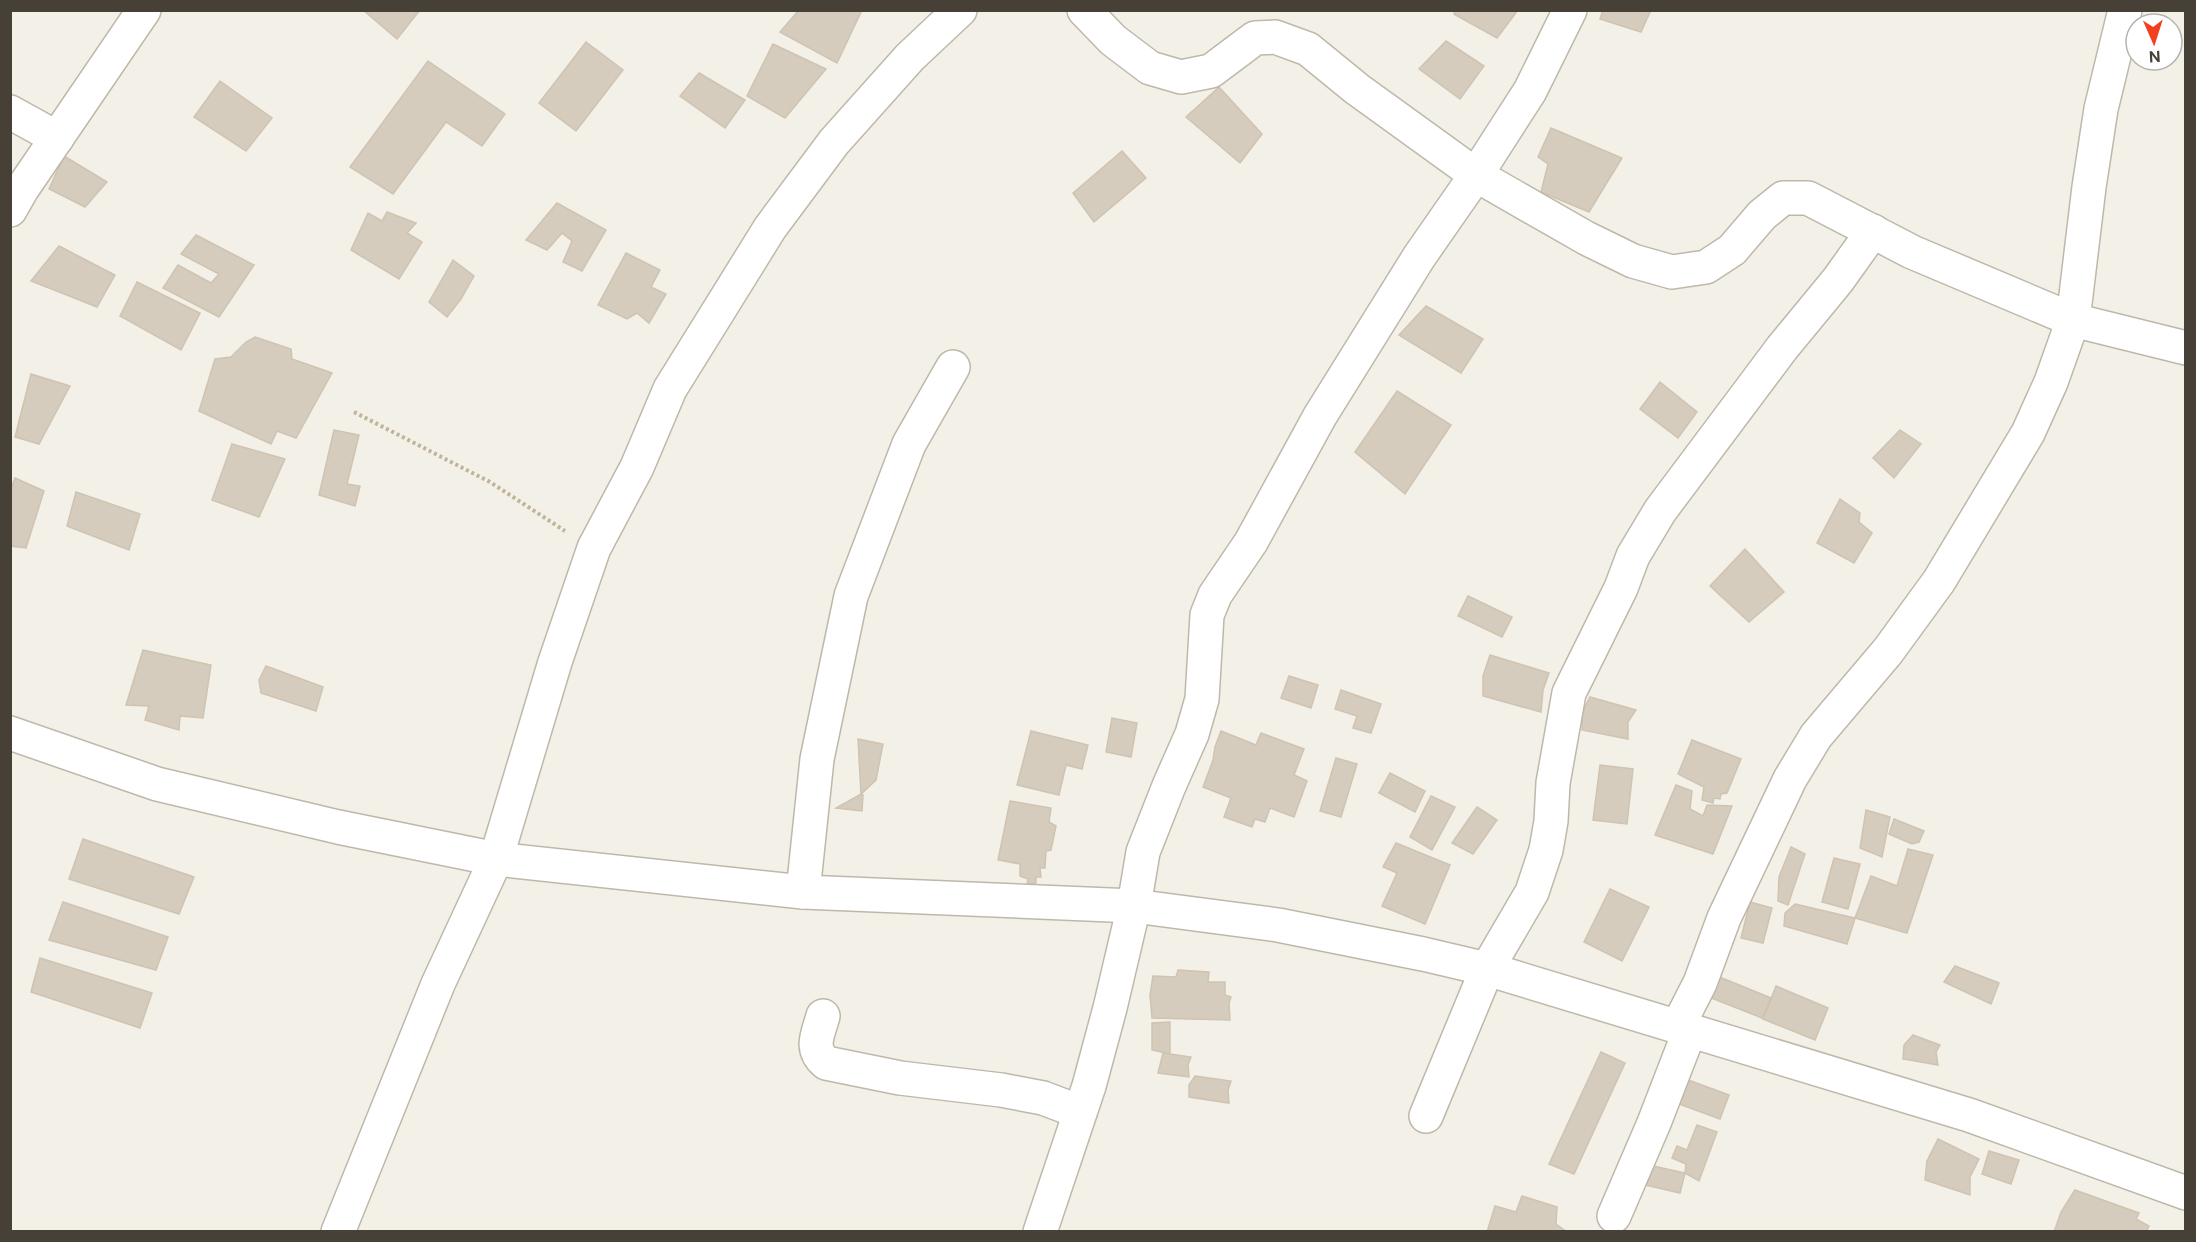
<svg xmlns="http://www.w3.org/2000/svg" width="2196" height="1242" font-family="'DM Sans',sans-serif">
<style>
.building{fill:#d5ccbd;stroke:#cfc3b1;stroke-width:1.5}
.lines{fill:none;stroke-linecap:round;stroke-linejoin:round}
.minor-casing{stroke:#bfb8aa;stroke-width:36}
.path{stroke:#c0b39c;stroke-width:4;stroke-dasharray:3 3;stroke-linecap:butt}
.minor{stroke:#fff;stroke-width:33}
</style>
<rect width="100%" height="100%" fill="#f3f0e8"/>
<!-- building -->
<g class="building">
<polygon points="363,10 420,10 397,39"/>
<polygon points="799,10 862,10 837,63 780,32"/>
<polygon points="1455,10 1518,10 1497,38 1454,14"/>
<polygon points="1603,10 1651,10 1641,32 1600,19"/>
<polygon points="1446,41 1484,66 1460,99 1419,69"/>
<polygon points="586,42 623,70 576,131 539,103"/>
<polygon points="773,44 826,69 785,118 747,96"/>
<polygon points="428,61 505,114 482,146 446,122 393,194 350,167"/>
<polygon points="699,73 745,100 725,128 680,96"/>
<polygon points="220,81 272,118 246,151 194,117"/>
<polygon points="1219,87 1262,134 1240,163 1186,117"/>
<polygon points="1551,128 1622,158 1589,212 1541,192 1548,164 1538,157"/>
<polygon points="1122,151 1146,178 1094,222 1073,193"/>
<polygon points="64,156 107,182 85,207 49,189"/>
<polygon points="557,203 606,230 582,271 563,262 572,241 562,233 547,250 526,240"/>
<polygon points="387,212 416,223 407,233 422,242 399,279 351,250 368,213 382,221"/>
<polygon points="196,235 254,265 219,317 163,288 178,265 211,283 219,274 181,254"/>
<polygon points="59,246 115,275 97,307 31,281"/>
<polygon points="626,253 660,270 651,287 666,294 649,323 637,313 627,319 598,305"/>
<polygon points="453,260 474,276 461,299 447,317 429,302"/>
<polygon points="137,282 200,313 181,350 120,316"/>
<polygon points="1426,306 1483,339 1461,373 1399,335"/>
<polygon points="255,337 291,349 292,359 332,373 296,438 277,431 271,444 199,411 215,359 231,357 246,342"/>
<polygon points="31,374 70,386 39,444 15,437"/>
<polygon points="1660,382 1697,412 1678,438 1640,409"/>
<polygon points="1397,391 1451,425 1405,494 1355,452"/>
<polygon points="334,430 359,435 347,484 360,486 355,506 319,495"/>
<polygon points="1900,430 1921,444 1894,478 1873,458"/>
<polygon points="232,444 285,459 259,517 212,500"/>
<polygon points="15,478 44,491 26,548 10,546 10,491"/>
<polygon points="76,492 140,514 129,550 67,526"/>
<polygon points="1840,499 1860,513 1859,522 1872,533 1854,563 1817,543"/>
<polygon points="1745,549 1784,592 1749,622 1710,586"/>
<polygon points="1468,596 1512,617 1502,637 1458,616"/>
<polygon points="143,650 211,665 203,718 180,716 179,730 145,720 149,706 126,705"/>
<polygon points="1490,655 1549,673 1543,690 1541,712 1483,696 1483,676"/>
<polygon points="266,666 323,687 316,711 261,693 259,680"/>
<polygon points="1289,676 1318,685 1311,708 1281,698"/>
<polygon points="1341,690 1381,704 1371,733 1353,728 1357,716 1335,709"/>
<polygon points="1590,697 1636,710 1628,722 1628,739 1582,730 1582,713"/>
<polygon points="1112,718 1137,723 1131,757 1106,752"/>
<polygon points="1031,731 1088,745 1082,769 1066,765 1059,795 1017,785"/>
<polygon points="1221,731 1256,745 1261,733 1304,749 1294,775 1307,781 1294,817 1270,808 1265,822 1255,819 1252,827 1224,817 1231,798 1203,787 1213,760 1215,747"/>
<polygon points="858,739 883,744 876,780 861,794"/>
<polygon points="1692,740 1741,759 1727,793 1721,794 1720,799 1714,798 1713,803 1702,800 1704,787 1678,774"/>
<polygon points="1336,758 1357,764 1341,817 1320,811"/>
<polygon points="1600,765 1633,769 1627,824 1593,820"/>
<polygon points="1390,773 1425,791 1415,812 1379,793"/>
<polygon points="1676,785 1692,791 1690,809 1703,816 1707,805 1732,806 1713,854 1655,835"/>
<polygon points="861,794 863,795 862,811 836,808"/>
<polygon points="1431,796 1455,807 1432,850 1410,837"/>
<polygon points="1010,801 1051,808 1049,822 1056,826 1051,850 1046,851 1045,868 1040,868 1041,877 1036,877 1036,883 1027,885 1028,879 1020,876 1020,864 998,860"/>
<polygon points="1477,807 1497,820 1473,854 1452,843"/>
<polygon points="1866,810 1890,817 1882,857 1860,848"/>
<polygon points="1894,819 1924,831 1919,842 1912,844 1889,834"/>
<polygon points="83,839 194,877 179,914 69,879"/>
<polygon points="1396,843 1450,865 1425,924 1382,906 1397,873 1383,867"/>
<polygon points="1791,847 1805,854 1788,905 1778,901 1779,877"/>
<polygon points="1908,849 1933,855 1907,933 1855,918 1871,876 1897,886"/>
<polygon points="1834,858 1860,864 1848,909 1822,902"/>
<polygon points="1610,889 1649,907 1622,961 1584,942"/>
<polygon points="63,902 168,937 156,970 49,940"/>
<polygon points="1750,902 1772,908 1763,943 1741,938"/>
<polygon points="1795,904 1855,918 1847,944 1784,926 1785,913"/>
<polygon points="40,958 152,993 140,1028 31,992"/>
<polygon points="1955,966 1999,983 1991,1004 1944,982"/>
<polygon points="1178,970 1209,972 1208,982 1225,982 1225,995 1231,997 1229,1003 1230,1020 1152,1018 1150,995 1153,976 1176,977"/>
<polygon points="1717,976 1771,998 1762,1018 1709,997"/>
<polygon points="1776,986 1828,1008 1815,1040 1763,1019"/>
<polygon points="1170,1022 1170,1054 1152,1050 1152,1023"/>
<polygon points="1913,1035 1940,1045 1936,1052 1938,1065 1903,1059 1904,1045"/>
<polygon points="1601,1052 1625,1063 1574,1174 1549,1164"/>
<polygon points="1163,1053 1191,1057 1188,1065 1189,1077 1158,1073"/>
<polygon points="1195,1076 1231,1081 1228,1090 1229,1103 1189,1097 1189,1085"/>
<polygon points="1680,1077 1729,1095 1720,1119 1671,1101"/>
<polygon points="1697,1125 1717,1132 1699,1181 1685,1173 1686,1164 1672,1158 1677,1146 1687,1150"/>
<polygon points="1938,1139 1979,1159 1970,1177 1970,1195 1925,1180 1927,1161"/>
<polygon points="1989,1151 2019,1160 2011,1184 1982,1174"/>
<polygon points="1649,1165 1685,1173 1680,1193 1645,1185"/>
<polygon points="2075,1190 2139,1213 2136,1219 2149,1226 2146,1232 2054,1232 2061,1212"/>
<polygon points="1522,1196 1557,1207 1556,1224 1567,1232 1487,1232 1495,1206 1516,1212"/>
</g>
<g class="lines">
<defs>
<g id="minor">
<polyline points="1084,10 1113,40 1150,68 1181,77 1211,71 1255,38 1275,37 1308,49 1357,89 1476,175 1586,238 1633,261 1672,272 1706,267 1732,250 1762,215 1783,198 1808,198 1912,252 2073,320 2186,348"/>
<polyline points="10,112 57,138"/>
<polyline points="10,210 22,189 144,10"/>
<polyline points="10,733 157,784 338,827 496,859 803,892 1134,906 1278,925 1423,954 1487,969 1969,1115 2186,1193"/>
<polyline points="803,892 817,759 851,596 909,444 953,367"/>
<path d="M823,1016c-5,19 -14,32 3,47l74,15 101,12 42,8 37,14"/>
<polyline points="1678,1026 1700,983 1724,918 1790,779 1816,736 1888,651 1939,581 2028,433 2051,382 2073,320 2089,187 2101,109 2125,10"/>
<polyline points="1426,1116 1487,969 1532,892 1546,850 1551,821 1553,783 1569,693 1621,588 1633,556 1660,511 1782,348 1838,280 1873,231"/>
<polyline points="1614,1216 1654,1123 1690,1030"/>
<polyline points="338,1232 438,984 496,859 555,662 594,548 637,467 670,389 770,228 834,142 910,57 960,10"/>
<polyline points="1040,1232 1089,1086 1110,1008 1134,906 1143,852 1169,786 1192,734 1202,699 1207,615 1215,595 1251,542 1320,416 1419,257 1476,175 1530,91 1570,10"/>
</g>
</defs>
<!-- minor casing -->
<use href="#minor" class="minor-casing"/>
<!-- path -->
<polyline class="path" points="354,412 490,482 565,531"/>
<!-- minor -->
<use href="#minor" class="minor"/>
</g>
<!-- border -->
<rect width="2196" height="1242" fill="none" stroke="#464037" stroke-width="24"/>
<!-- north arrow -->
<g transform="translate(2154 42) rotate(177)"><circle r="28" fill="#ffffff" stroke="#b5b3af" stroke-width="1.5"/>
<path d="M0-4.5L10 22L0 15L-10 22Z" fill="#f43f1e"/>
<text y="-9" font-size="16" font-weight="bold" text-anchor="middle" fill="#464037">N</text>
</g>
</svg>
